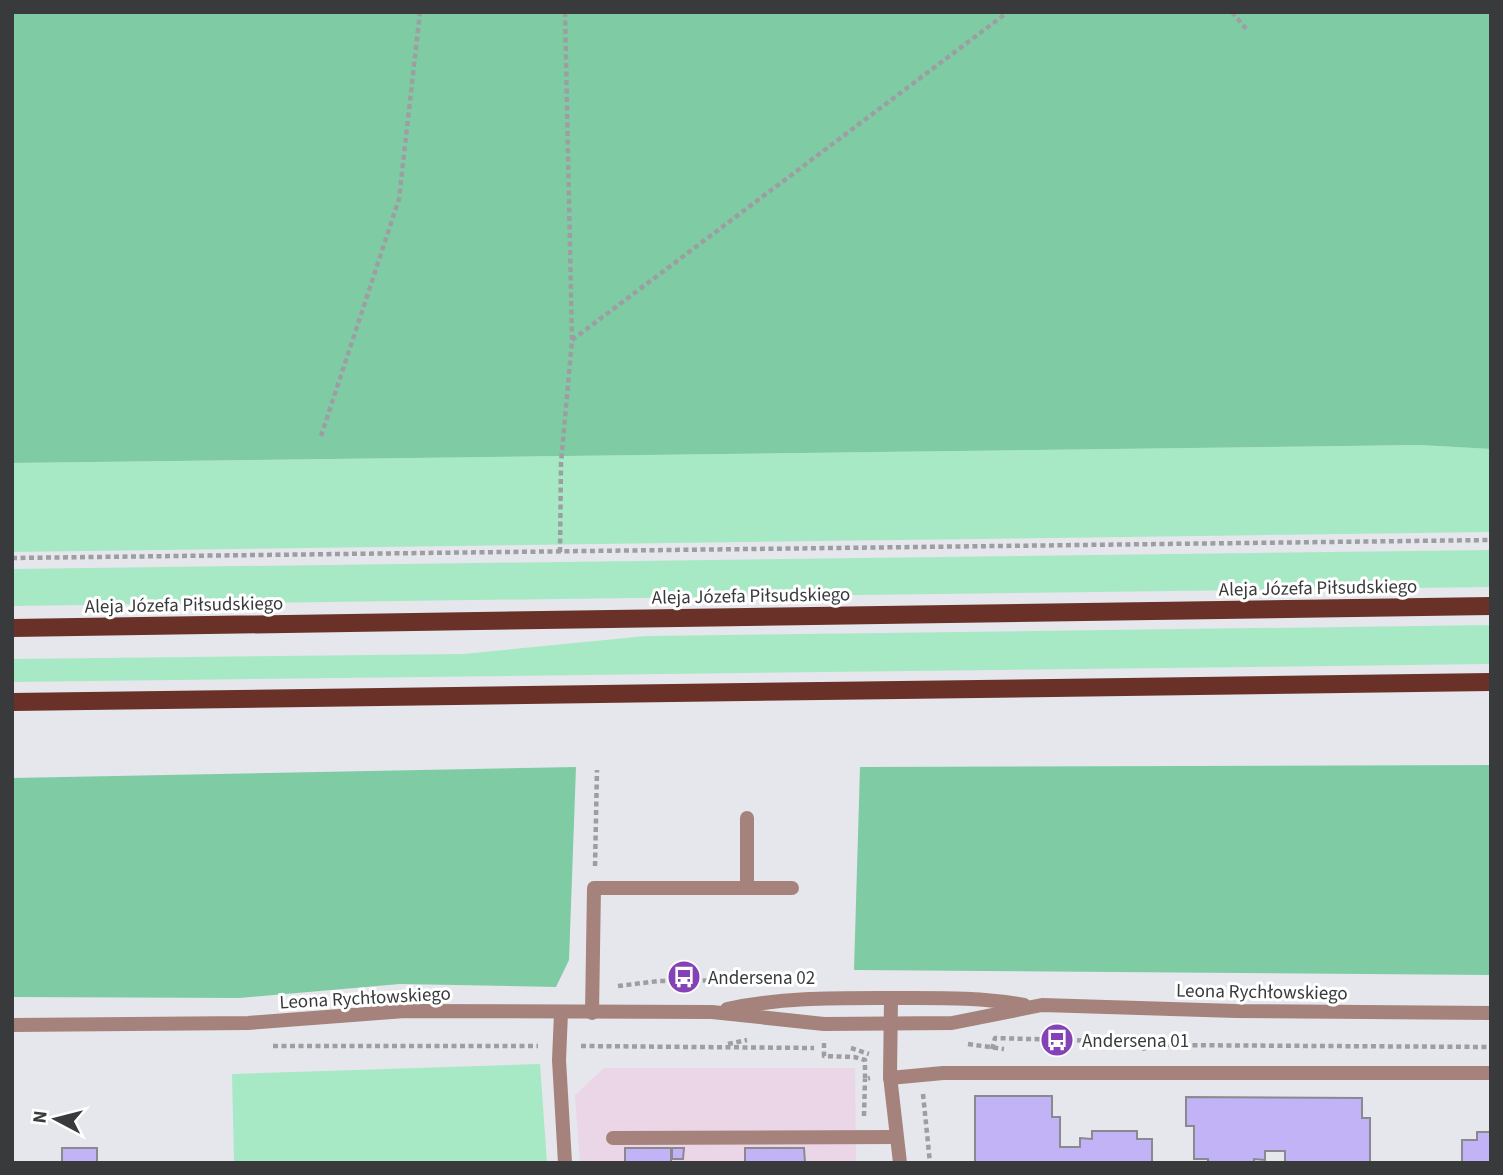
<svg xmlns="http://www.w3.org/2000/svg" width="1503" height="1175" font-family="'Source Sans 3',sans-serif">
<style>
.industrial{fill:#ead6e6}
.green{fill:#a8e9c5}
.forest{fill:#7fcca4}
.building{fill:#c2b2f6;stroke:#8a898f;stroke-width:2}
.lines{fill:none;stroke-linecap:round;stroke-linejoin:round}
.path{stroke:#9d9ea2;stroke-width:4.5;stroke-dasharray:5 3.5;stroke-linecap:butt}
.service{stroke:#a5837c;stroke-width:14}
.minor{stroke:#a5837c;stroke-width:14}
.tertiary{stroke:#a5837c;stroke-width:14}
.primary{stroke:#693127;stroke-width:18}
.labels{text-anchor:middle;stroke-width:6;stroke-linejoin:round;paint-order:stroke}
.street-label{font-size:19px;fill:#393a3c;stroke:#fff}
.poi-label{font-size:19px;fill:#393a3c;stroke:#fff;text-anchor:start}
</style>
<rect width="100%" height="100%" fill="#e5e7ed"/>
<!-- industrial -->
<polygon class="industrial" points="604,1068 855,1068 856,1163 580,1163 575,1095"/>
<!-- green -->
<g class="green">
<polygon points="1419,445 1491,449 1491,532 12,552 12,463"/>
<polygon points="1491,550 1491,587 12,606 12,569"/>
<polygon points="1491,625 1491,664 12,682 12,659 463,654 646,636"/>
<polygon points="540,1064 547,1163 234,1163 232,1074"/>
</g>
<!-- forest -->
<g class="forest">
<polygon points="12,12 1491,12 1491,449 1419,445 12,463"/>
<polygon points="1491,765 1491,975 854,970 860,767"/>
<polygon points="576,767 569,960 556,987 400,984 240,998 12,997 12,778"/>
</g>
<!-- building -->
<g class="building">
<polygon points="975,1096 1052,1096 1052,1117 1060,1117 1060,1147 1080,1147 1080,1138 1092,1139 1092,1131 1137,1131 1137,1139 1152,1139 1152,1163 975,1163"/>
<polygon points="1186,1097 1362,1098 1362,1118 1370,1118 1370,1163 1285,1163 1285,1151 1265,1151 1265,1160 1254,1159 1254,1163 1208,1163 1208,1159 1194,1159 1194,1126 1186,1126"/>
<polygon points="1477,1132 1491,1132 1491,1163 1462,1163 1462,1140 1477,1140"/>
<rect x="62" y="1148" width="35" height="15"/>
<rect x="625" y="1148" width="46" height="15"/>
<polygon points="672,1148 684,1148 683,1159 672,1159"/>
<polygon points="745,1148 804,1148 805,1163 745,1163"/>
</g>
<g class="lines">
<!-- path -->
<g class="path">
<polyline points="1232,12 1247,30"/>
<polyline points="572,340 1008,12"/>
<polyline points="321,436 399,199 420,12"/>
<polyline points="560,552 561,463 572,340 565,12"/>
<polyline points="12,558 1491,540"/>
<polyline points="595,866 597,770"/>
<polyline points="618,986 659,981 756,980"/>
<polyline points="824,1043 824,1056 854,1057 865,1060 865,1079 870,1078"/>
<polyline points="728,1044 747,1040"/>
<polyline points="968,1044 1004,1049"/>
<polyline points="273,1046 538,1046"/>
<polyline points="581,1046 814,1048"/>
<polyline points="851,1048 869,1054"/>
<polyline points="992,1049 995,1038 1101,1041 1138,1038 1156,1045"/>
<polyline points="1142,1049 1156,1045 1491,1047"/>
<polyline points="923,1094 930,1163"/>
<polyline points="864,1116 865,1079"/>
</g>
<!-- service -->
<g class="service">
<polyline points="747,818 747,888"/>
<polyline points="561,1013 559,1060 565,1163"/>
<polyline points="592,1013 594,888 792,888"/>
<polyline points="890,1078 943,1073 1491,1073"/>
<polyline points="613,1138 896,1137"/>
</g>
<!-- minor -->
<polyline class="minor" points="891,998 890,1076 900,1163"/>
<!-- tertiary -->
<g class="tertiary">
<path d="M727,1009c57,-12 110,-11 168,-11 43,0 86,-1 129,7"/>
<polyline points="12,1025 248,1023 405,1011 712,1012 824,1024 952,1023 1042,1005 1236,1011 1491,1013"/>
</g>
<!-- primary -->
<g class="primary">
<polyline points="12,628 1491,606"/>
<polyline points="12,702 1491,682"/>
</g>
</g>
<!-- icons -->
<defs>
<symbol id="bus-disc" viewBox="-11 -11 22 22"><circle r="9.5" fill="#8342b6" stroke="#fff"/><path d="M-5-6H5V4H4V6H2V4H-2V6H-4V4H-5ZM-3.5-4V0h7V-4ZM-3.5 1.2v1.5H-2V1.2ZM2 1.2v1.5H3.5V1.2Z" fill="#fff"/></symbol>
</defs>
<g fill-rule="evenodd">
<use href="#bus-disc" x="665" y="958" width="38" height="38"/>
<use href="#bus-disc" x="1038" y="1021" width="38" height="38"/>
</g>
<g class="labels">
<!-- street labels -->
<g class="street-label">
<text transform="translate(1318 587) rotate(-1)" y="7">Aleja Józefa Piłsudskiego</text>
<text transform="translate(751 595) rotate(-1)" y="7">Aleja Józefa Piłsudskiego</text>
<text transform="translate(184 604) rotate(-1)" y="7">Aleja Józefa Piłsudskiego</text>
<text transform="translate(1262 991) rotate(1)" y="7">Leona Rychłowskiego</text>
<text transform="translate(365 997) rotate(-3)" y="7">Leona Rychłowskiego</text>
</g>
<!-- poi labels -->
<g class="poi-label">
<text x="708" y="984">Andersena 02</text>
<text x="1082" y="1047">Andersena 01</text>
</g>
</g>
<!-- border -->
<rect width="1503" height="1175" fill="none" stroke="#393a3c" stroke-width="28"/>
<!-- north arrow -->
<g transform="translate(56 1119) rotate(277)" stroke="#ffffff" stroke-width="5" paint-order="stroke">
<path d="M0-5L12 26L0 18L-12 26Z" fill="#393a3c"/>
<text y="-10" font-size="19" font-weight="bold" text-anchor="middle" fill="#393a3c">N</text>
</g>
</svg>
